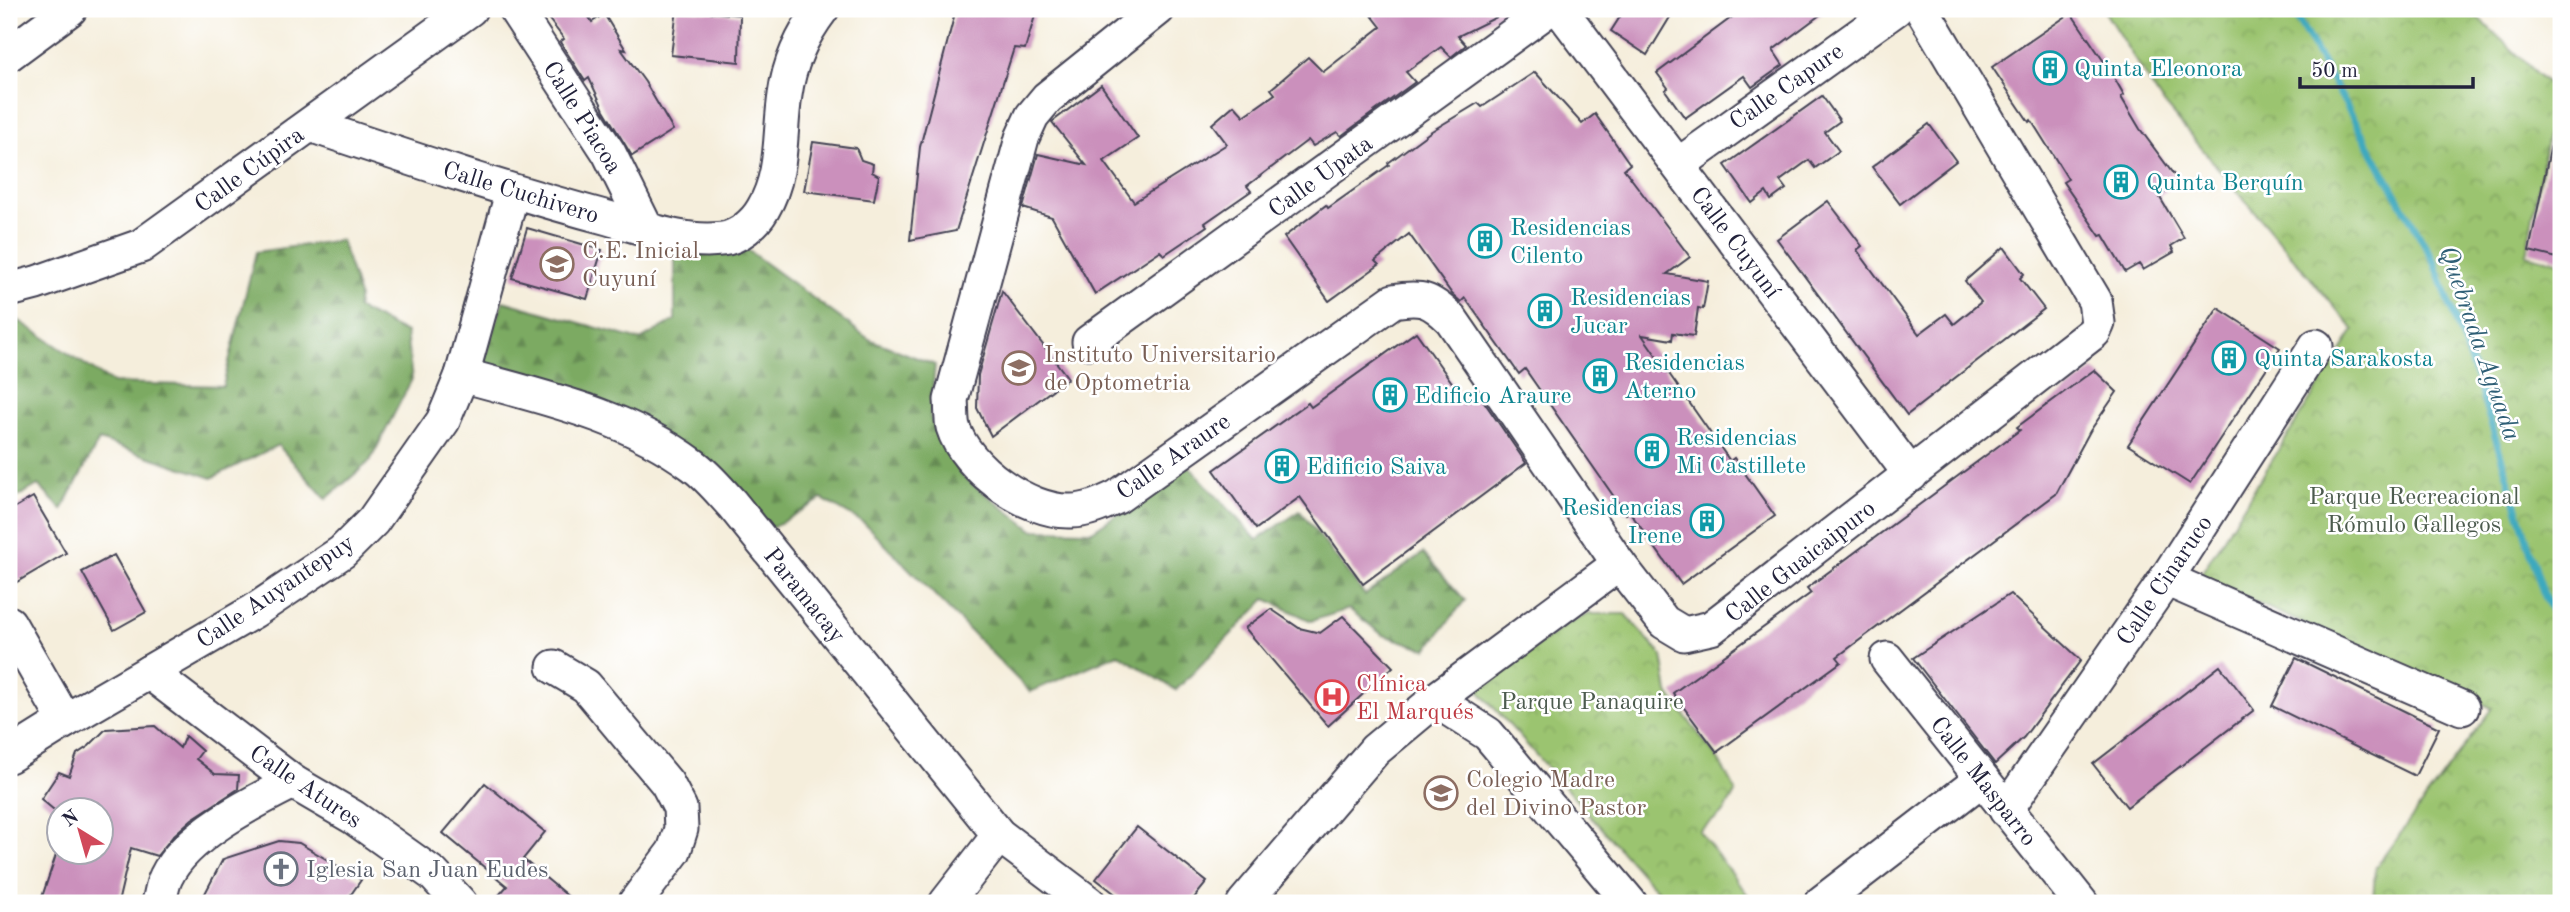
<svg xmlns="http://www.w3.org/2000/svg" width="2570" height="912" font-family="'Old Standard TT',serif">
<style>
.forest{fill:url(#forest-firs);stroke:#4f664e;stroke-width:2}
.park{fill:url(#park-crowns);stroke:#5e7356;stroke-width:2}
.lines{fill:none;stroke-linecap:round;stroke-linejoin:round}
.stream{stroke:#3ea9be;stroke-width:7}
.building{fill:#cb90bc}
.minor-casing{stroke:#424153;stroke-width:37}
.minor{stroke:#fff;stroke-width:33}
.labels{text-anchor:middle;stroke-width:5;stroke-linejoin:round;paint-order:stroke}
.culture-label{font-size:24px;fill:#0d838f;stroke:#fff;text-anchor:start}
.street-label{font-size:24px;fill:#22223b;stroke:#fff}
.education-label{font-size:24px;fill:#785e54;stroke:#fff;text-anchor:start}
.park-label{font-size:24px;fill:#4c5b4e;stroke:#fff}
.health-label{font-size:24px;fill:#be3a42;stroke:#fff;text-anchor:start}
.worship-label{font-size:24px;fill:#5b616d;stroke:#fff;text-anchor:start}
.water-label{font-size:26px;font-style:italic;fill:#2f5f76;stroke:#fff}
</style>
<defs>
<pattern id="forest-firs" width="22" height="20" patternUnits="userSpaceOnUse" patternTransform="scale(1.75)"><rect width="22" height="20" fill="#7caa62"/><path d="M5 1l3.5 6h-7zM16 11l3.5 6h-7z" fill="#658a52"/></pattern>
<pattern id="park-crowns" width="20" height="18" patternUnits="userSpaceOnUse" patternTransform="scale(1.75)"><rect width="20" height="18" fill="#9bc470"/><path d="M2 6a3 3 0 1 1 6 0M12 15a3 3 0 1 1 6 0" fill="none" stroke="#85a862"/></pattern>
</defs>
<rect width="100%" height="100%" fill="#fff"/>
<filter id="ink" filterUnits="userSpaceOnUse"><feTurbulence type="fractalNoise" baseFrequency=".0143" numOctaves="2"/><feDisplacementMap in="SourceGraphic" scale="14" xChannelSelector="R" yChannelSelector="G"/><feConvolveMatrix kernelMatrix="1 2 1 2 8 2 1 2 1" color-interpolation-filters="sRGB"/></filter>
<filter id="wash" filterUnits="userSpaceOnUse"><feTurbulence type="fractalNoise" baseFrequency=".00686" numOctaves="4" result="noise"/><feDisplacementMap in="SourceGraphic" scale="28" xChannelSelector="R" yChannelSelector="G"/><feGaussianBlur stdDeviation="1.57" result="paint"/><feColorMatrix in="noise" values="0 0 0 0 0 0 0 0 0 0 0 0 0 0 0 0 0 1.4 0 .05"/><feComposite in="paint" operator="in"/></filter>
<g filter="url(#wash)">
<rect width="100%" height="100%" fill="#f5eedc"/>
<!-- forest -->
<g class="forest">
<polygon points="341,240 359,296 357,308 406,333 412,379 370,461 326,499 278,445 212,478 99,440 62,510 38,485 9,502 9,314 113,383 223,386 256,252"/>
<polygon points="746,249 869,339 935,365 930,417 962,476 1033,530 1092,531 1189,466 1257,540 1300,511 1365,595 1423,553 1465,600 1427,649 1383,635 1349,609 1311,621 1266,599 1176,690 1118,654 1030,692 864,523 822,499 770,529 631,420 481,369 503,301 640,340 675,320 675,255"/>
</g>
<!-- park -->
<g class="park">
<polygon points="2103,9 2469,9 2556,91 2526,254 2561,263 2561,903 2373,903 2375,868 2492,708 2199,577 2354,330 2161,100"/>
<polygon points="1589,614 1625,614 1662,655 1668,693 1719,761 1736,791 1724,812 1699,831 1754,903 1665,903 1660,894 1478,690 1568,623"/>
</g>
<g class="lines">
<!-- stream -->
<polyline class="stream" points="2292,9 2435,263 2481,391 2543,592 2561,630"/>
</g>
<g id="blocks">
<!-- building -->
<g class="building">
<polygon points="541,9 584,9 592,22 604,14 626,50 621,49 645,82 673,130 632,156 604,110 589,78 585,81 560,42 564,39"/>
<polygon points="677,9 740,15 739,62 671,55"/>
<polygon points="956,9 1037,9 1025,49 1014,48 956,231 910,240 920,147"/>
<polygon points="1367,9 1513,9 1458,36 1466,45 1451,57 1441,47 1406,72 1415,82 1341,136 1337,132 1313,146 1308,140 1247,186 1251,191 1205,223 1207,226 1164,255 1160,251 1095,294 1052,217 1023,208 1038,154 1086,165 1052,122 1101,85 1138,138 1104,161 1134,202 1227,144 1212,124 1234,105 1244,116 1275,94 1271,89 1308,57 1323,72 1381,27"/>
<polygon points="1625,9 1675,9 1647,55 1611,31"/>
<polygon points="1743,9 1828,9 1773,50 1783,65 1752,87 1744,76 1685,118 1665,90 1668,88 1657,73"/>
<polygon points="2071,13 2111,72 2124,95 2121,97 2140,129 2179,182 2159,196 2184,238 2171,246 2174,252 2143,270 2139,264 2125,272 2103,235 2100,236 2063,182 2068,179 2031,120 2029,122 1992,67"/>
<polygon points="1535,72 1582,124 1595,114 1630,164 1624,169 1690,257 1667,274 1708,281 1703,309 1698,308 1694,336 1673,333 1672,340 1642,335 1730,461 1734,458 1775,516 1681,584 1629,511 1626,514 1525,369 1519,374 1465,298 1461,302 1452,294 1409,234 1375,261 1379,265 1329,301 1284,237 1326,205 1328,208 1389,165 1388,163 1430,132 1478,103 1482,107"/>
<polygon points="1822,96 1840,121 1825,132 1839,151 1815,168 1809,160 1780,181 1786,189 1771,200 1766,192 1752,203 1725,165"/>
<polygon points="1929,124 1956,161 1900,204 1872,167"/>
<polygon points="2553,135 2561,136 2561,259 2529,251"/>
<polygon points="813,142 856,148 861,160 873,164 872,172 879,176 874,200 804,191"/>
<polygon points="1828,201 1862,246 1857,250 1919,334 1946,314 1954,324 1981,302 1965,281 2004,247 2024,274 2020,278 2044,309 1907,415 1777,239"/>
<polygon points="527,228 602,250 587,299 512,278"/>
<polygon points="1002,291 1068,378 991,436 977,408 978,375"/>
<polygon points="2218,308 2280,348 2190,484 2128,445"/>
<polygon points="1416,332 1466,402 1478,393 1526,463 1363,584 1300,497 1256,529 1214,470 1308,403 1311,407"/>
<polygon points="2094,370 2117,392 2090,431 2056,494 1837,657 1841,662 1717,752 1673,693 1811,593 1807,588 2020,430 2017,427"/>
<polygon points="33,497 66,553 15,583 9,572 9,511"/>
<polygon points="114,555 146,612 114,630 82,572"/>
<polygon points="2010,594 2081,660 2024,737 1995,764 1913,658"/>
<polygon points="1271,609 1299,628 1320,633 1343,616 1393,667 1328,726 1245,628"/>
<polygon points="2296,658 2439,728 2415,776 2272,706"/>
<polygon points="2220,666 2254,710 2127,807 2093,764"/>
<polygon points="155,726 180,748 185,736 202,751 196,759 215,774 239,775 238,789 192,819 174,835 157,856 131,848 118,903 40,903 57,852 102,852 102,810 54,810 41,799 59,772 69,776 77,754 89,746 106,729"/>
<polygon points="485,783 545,832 523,859 576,903 492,903 507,886 443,833"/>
<polygon points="1137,827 1207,882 1190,903 1127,903 1096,879"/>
<polygon points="279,841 299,843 361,880 345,903 200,903 223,859"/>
</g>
</g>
</g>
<g filter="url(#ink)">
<use href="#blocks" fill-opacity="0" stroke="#424153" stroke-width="2"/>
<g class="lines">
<defs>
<g id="minor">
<polyline points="515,9 609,153 646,228"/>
<path d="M1158,9l-111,89 -15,18 -10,22 -71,262c1,8 0,19 2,27 12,40 75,86 118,84 16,0 31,-7 46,-14l276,-196c29,-5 37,-2 58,18l168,245"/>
<polyline points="1560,9 1911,475"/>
<polyline points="9,54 70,9"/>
<path d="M310,125c99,33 197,66 298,93 37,10 76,26 114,21 17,-2 33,-16 41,-30 21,-35 16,-75 22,-114 4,-31 18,-61 37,-86"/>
<polyline points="1678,165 1896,9"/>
<polyline points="9,290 36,283 141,246 470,9"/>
<polyline points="1089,342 1549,9"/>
<path d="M462,375c82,23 162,39 231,90 15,11 27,26 39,39l267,331 90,68"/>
<polyline points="2166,579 2462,708"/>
<polyline points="9,623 65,721"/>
<polyline points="1887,659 2081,903"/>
<polyline points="554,667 586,686 667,783 680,808 681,829 674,851 635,903"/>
<polyline points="149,672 293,782 353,817 433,874 460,903"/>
<polyline points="1435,700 1488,734 1630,903"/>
<polyline points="9,756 65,721 254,611 342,552 373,521 443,421 462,375 512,193"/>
<polyline points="2006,810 2166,579 2316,346"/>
<path d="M159,903c2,-8 3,-18 7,-26 19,-41 87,-75 127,-95"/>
<polyline points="946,903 999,835"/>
<polyline points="1244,903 1375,750 1435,700 1619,564 1664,622 1684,634 1711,628 2094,332 2098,323 2095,301 1922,9"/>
<polyline points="1821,903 1982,779"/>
</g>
</defs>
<!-- minor casing -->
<use href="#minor" class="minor-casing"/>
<!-- minor -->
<use href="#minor" class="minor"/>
</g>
</g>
<!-- icons -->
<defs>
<symbol id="building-ring" viewBox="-11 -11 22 22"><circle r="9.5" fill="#fff" stroke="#0f9aa8" stroke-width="1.5"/><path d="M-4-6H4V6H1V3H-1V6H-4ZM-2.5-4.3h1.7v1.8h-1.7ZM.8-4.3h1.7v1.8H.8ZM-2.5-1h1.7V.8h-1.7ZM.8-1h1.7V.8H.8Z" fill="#0f9aa8"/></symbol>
<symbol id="school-ring" viewBox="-11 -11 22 22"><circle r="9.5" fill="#fff" stroke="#8d6e63" stroke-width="1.5"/><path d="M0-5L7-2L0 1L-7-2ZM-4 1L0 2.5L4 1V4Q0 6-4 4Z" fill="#8d6e63"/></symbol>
<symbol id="university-ring" viewBox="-11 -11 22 22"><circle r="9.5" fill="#fff" stroke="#8d6e63" stroke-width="1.5"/><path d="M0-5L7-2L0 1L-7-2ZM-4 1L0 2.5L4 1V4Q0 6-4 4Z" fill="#8d6e63"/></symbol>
<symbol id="hospital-ring" viewBox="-11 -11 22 22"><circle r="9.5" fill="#fff" stroke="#e0444e" stroke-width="1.5"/><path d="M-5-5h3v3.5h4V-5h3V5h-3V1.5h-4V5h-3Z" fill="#e0444e"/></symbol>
<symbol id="church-ring" viewBox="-11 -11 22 22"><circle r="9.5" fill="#fff" stroke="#6b7280" stroke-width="1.5"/><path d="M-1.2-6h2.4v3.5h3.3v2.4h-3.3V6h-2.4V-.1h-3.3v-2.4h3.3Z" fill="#6b7280"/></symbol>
</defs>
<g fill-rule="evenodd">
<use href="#building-ring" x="2031" y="49" width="38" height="38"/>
<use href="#building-ring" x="2102" y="163" width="38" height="38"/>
<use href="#building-ring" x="1466" y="222" width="38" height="38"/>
<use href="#school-ring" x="538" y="245" width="38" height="38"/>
<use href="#building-ring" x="1526" y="292" width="38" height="38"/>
<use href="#building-ring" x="2210" y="339" width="38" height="38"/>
<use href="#university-ring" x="1000" y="349" width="38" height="38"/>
<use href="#building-ring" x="1581" y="357" width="38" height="38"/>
<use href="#building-ring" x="1371" y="376" width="38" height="38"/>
<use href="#building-ring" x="1633" y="432" width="38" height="38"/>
<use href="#building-ring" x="1263" y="447" width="38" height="38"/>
<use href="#building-ring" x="1688" y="502" width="38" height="38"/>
<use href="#hospital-ring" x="1313" y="678" width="38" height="38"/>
<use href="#school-ring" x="1422" y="774" width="38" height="38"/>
<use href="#church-ring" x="262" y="850" width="38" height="38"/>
</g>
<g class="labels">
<!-- culture labels -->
<g class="culture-label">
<text x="2074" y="76">Quinta Eleonora</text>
<text x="2146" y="190">Quinta Berquín</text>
<text x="1510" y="235">Residencias<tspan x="1510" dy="28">Cilento</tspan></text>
<text x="1570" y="305">Residencias<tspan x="1570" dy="28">Jucar</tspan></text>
<text x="2254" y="366">Quinta Sarakosta</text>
<text x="1624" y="370">Residencias<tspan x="1624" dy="28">Aterno</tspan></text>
<text x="1414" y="403">Edificio Araure</text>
<text x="1676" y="445">Residencias<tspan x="1676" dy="28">Mi Castillete</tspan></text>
<text x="1306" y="474">Edificio Saiva</text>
<text x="1682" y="515" text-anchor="end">Residencias<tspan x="1682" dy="28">Irene</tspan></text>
</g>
<!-- street labels -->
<g class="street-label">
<text transform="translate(1786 86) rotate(-35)" y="8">Calle Capure</text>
<text transform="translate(583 117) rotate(58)" y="8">Calle Piacoa</text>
<text transform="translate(249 169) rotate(-36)" y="8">Calle Cúpira</text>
<text transform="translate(1320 176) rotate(-36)" y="8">Calle Upata</text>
<text transform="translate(521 192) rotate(17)" y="8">Calle Cuchivero</text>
<text transform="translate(1736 242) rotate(53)" y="8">Calle Cuyuní</text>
<text transform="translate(1173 456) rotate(-35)" y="8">Calle Araure</text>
<text transform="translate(1800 561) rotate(-38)" y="8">Calle Guaicaipuro</text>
<text transform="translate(2164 580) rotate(-56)" y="8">Calle Cinaruco</text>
<text transform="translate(275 591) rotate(-34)" y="8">Calle Auyantepuy</text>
<text transform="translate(805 595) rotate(51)" y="8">Paramacay</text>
<text transform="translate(1984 781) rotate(52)" y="8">Calle Masparro</text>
<text transform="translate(306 786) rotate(34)" y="8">Calle Atures</text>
</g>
<!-- education labels -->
<g class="education-label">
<text x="582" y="258">C.E. Inicial<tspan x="582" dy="28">Cuyuní</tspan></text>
<text x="1044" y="362">Instituto Universitario<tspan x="1044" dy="28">de Optometria</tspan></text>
<text x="1466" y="787">Colegio Madre<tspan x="1466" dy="28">del Divino Pastor</tspan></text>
</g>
<!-- park labels -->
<g class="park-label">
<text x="2414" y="504">Parque Recreacional<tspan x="2414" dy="28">Rómulo Gallegos</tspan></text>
<text x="1592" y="709">Parque Panaquire</text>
</g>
<!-- health labels -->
<g class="health-label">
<text x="1356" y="691">Clínica<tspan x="1356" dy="28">El Marqués</tspan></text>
</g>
<!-- worship labels -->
<g class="worship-label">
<text x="306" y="877">Iglesia San Juan Eudes</text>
</g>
<!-- water labels -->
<g class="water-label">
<text transform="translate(2481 343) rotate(71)" y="9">Quebrada Aguada</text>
</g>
</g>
<!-- margin -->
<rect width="2570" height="912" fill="none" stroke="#fff" stroke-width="35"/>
<!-- north arrow -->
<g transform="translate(80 831) rotate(323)"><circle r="33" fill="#ffffff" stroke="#a7a7b1" stroke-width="2"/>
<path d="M0-5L12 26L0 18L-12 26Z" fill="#d1495b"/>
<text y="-10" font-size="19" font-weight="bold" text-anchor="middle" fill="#22223b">N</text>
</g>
<!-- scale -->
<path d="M2300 77v10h173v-10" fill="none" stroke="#22223b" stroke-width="3.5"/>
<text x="2311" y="77" font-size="21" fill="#22223b" stroke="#ffffff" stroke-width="5" paint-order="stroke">50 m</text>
</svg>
